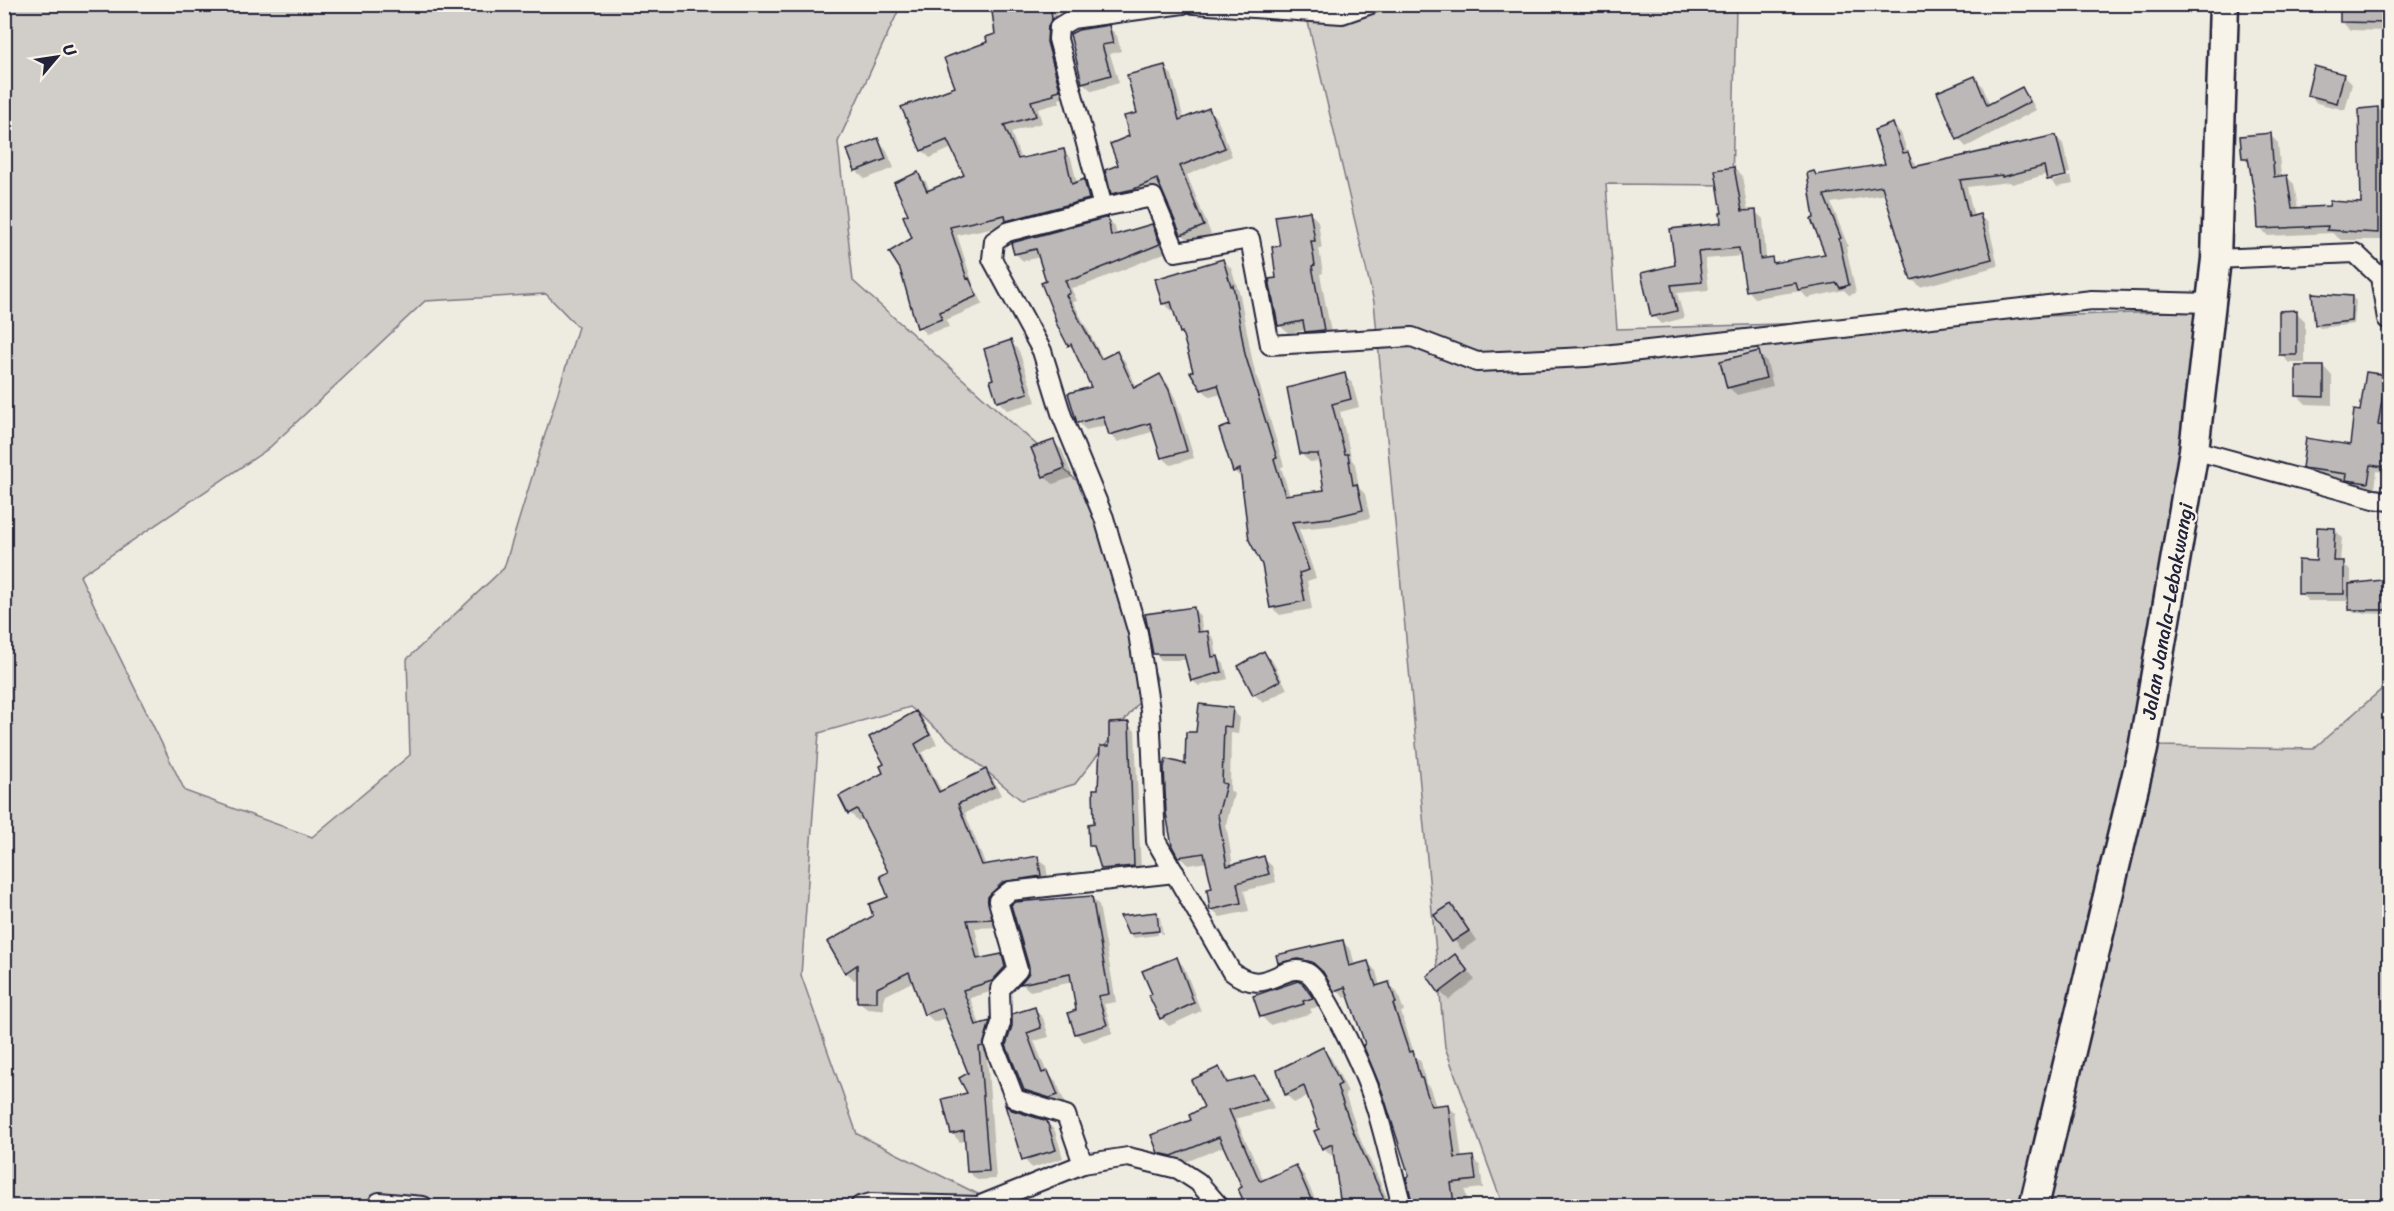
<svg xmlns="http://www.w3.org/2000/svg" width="2394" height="1211" font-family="Sriracha,sans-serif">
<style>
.green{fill:#d1cdc9;stroke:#7a7882;stroke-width:1.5;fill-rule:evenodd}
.shadow{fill:#0003}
.building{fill:#bbb8b7;stroke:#22223b;stroke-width:1.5}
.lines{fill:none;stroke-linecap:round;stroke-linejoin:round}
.street-casing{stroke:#22223b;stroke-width:22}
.primary-casing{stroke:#22223b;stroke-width:33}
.street{stroke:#f7f3e8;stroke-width:18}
.primary{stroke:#f7f3e8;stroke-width:28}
.labels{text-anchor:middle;stroke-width:4.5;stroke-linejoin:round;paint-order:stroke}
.street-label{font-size:20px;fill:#22223b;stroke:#f7f3e8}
</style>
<rect width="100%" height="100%" fill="#eeebe1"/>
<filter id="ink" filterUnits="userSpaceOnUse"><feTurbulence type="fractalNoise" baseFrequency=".0167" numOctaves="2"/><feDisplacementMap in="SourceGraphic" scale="12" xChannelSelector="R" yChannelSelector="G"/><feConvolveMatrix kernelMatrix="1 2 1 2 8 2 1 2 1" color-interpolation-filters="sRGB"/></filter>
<g filter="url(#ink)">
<!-- green -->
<g class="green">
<path d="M5,5h896l-63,137 15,139 241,215 63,183 -82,105 -54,16 -111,-93 -91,26 -18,242 56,159 145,72h-997zM546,294l32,33 -74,241 -97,91 3,96 -98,82 -127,-46 -105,-215 188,-127 157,-148z"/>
<polygon points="1304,5 1736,5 1732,185 1606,184 1617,329 2199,311 2159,746 2313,749 2389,683 2389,1206 1503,1206 1445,1047 1374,302"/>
</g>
<!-- shadow -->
<g class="shadow">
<polygon points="993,4 1055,4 1067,97 1059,99 1060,103 1038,109 1042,123 1011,132 1021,160 1063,150 1071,158 1077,184 1084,181 1091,189 1096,206 957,235 973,284 983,304 946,320 949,327 926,334 919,327 914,239 910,215 918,174 926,182 930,191 966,176 952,148 930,158 922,150 903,108 957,88 989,42 997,35"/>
<polygon points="2390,4 2390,31 2350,30 2341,21"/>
<polygon points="1109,27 1117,36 1121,51 1110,54 1119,83 1092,91 1083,83"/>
<polygon points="1164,67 1172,75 1184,120 1209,110 1217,118 1232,156 1187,175 1211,234 1190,242 1182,234 1163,188 1142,197 1121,201 1112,193 1139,114"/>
<polygon points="2343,75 2352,84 2345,110 2317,103 2308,94"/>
<polygon points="1974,78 1982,85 1990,105 2022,89 2029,96 2036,110 1966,147 1959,139 1939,93"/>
<polygon points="2378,108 2385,116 2390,269 2383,262 2384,240 2341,240 2332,233 2268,236 2260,228 2251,165 2244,158 2270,135 2278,143 2281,177 2287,177 2294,184 2298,209 2362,204"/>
<polygon points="1893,125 1901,133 1908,154 1915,162 1918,168 2056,136 2063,144 2070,173 2052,178 2052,181 2071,176 2073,184 2057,187 2049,179 2048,174 2012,184 2010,182 1967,187 1974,217 1980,216 1988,223 1998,266 1920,287 1912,279 1886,194 1831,203 1848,246 1846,247 1856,293 1849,295 1844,290 1807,298 1801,291 1755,298 1748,290 1742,256 1705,259 1709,290 1677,293 1684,318 1661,324 1653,316 1676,266 1723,224 1734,168 1742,176 1748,212 1755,211 1763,219 1766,259 1772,259 1777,264 1828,255 1816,219 1817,176 1887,165"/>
<polygon points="878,140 886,149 894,168 865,179 857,171 849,151"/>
<polygon points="1310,213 1318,221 1322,249 1319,249 1323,273 1320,274 1332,338 1315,339 1306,330 1288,333 1279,325 1278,279"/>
<polygon points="1107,219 1115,227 1117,236 1152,226 1160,234 1167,252 1085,285 1071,288 1077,301 1073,302 1103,359 1117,353 1125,361 1137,388 1160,376 1168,384 1176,400 1194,458 1171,465 1163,458 1155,431 1118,442 1110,434 1107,425 1086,430 1079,423 1070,394 1093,388 1077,352 1069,345 1040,257 1023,261 1015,253"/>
<polygon points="1223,260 1231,268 1240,295 1253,364 1284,466 1281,467 1290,496 1325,491 1321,461 1310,462 1301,454 1344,375 1352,383 1359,407 1340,412 1352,460 1355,464 1359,488 1365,494 1370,518 1339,525 1299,529 1316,578 1307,581 1312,609 1280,615 1271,607 1243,480 1234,471 1232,426 1222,394 1210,397 1202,389 1175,311 1172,312 1164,304"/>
<polygon points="2352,297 2356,301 2354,324 2320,328 2316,324"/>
<polygon points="2296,312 2305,321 2305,363 2289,363 2281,354"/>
<polygon points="1011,342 1019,351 1036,402 1007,410 999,402 992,381 995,380"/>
<polygon points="1758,353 1767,362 1773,386 1737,395 1728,387"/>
<polygon points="2324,367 2332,376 2332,405 2306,404 2297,395"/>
<polygon points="2367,374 2390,377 2390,400 2385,427 2390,428 2390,473 2377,471 2375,489 2355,486 2348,480 2310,474 2303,467 2352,446 2362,413"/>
<polygon points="1053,441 1062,450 1073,477 1053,484 1044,476"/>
<polygon points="2334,529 2342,537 2340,562 2351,570 2351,585 2390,582 2390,614 2354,613 2350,609 2350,601 2308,601 2300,593"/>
<polygon points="1193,609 1200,616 1203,633 1208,632 1214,639 1217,657 1224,664 1228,679 1199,686 1192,680 1187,660 1161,660 1154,653"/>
<polygon points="1264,653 1273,662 1287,689 1263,703 1254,694"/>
<polygon points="1232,710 1240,718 1238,734 1231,733 1230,790 1234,794 1226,824 1233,866 1263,858 1272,866 1276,882 1244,891 1249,911 1220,917 1212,909 1213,890 1207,862 1188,865 1179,856 1187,766 1198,733"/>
<polygon points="916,712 924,721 937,744 922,753 942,792 985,771 993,779 1001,795 965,813 986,866 1038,858 1046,866 1049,884 1012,890 999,927 975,928 982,960 1001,956 1010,964 1000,989 970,998 980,1025 989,1022 997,1030 991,1054 987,1055 996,1179 977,1180 969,1172 966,1140 960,1142 952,1133 969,1094 970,1073 948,1017 934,1022 926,1014 914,981 884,996 884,1010 867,1009 859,1001 859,977 854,980 846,972 875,916 890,898 890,873 864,818 858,821 850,813 841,796 885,773 886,764"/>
<polygon points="1128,724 1135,731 1141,873 1110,876 1103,868 1097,852 1091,845 1100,790 1111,747"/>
<polygon points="1091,897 1099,905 1116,1002 1104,1004 1113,1033 1084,1042 1076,1034 1070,1014 1078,1011 1073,982 1030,991 1022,984"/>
<polygon points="1451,905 1477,940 1462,950 1436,916"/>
<polygon points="1157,913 1159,915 1156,915 1158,935 1133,938 1129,934"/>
<polygon points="1159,916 1160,917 1163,934 1161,934"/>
<polygon points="1343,942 1351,950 1355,966 1367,962 1376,971 1380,986 1388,983 1397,992 1404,1011 1401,1012 1415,1056 1421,1062 1426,1084 1430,1088 1436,1107 1448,1106 1456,1114 1462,1159 1472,1158 1480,1166 1483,1188 1465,1190 1468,1206 1414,1206 1408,1178 1411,1177 1350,996 1344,998 1322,970 1307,967 1288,971 1280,962"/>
<polygon points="1455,956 1475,980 1449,1000 1440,992"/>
<polygon points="1177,959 1184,967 1201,1011 1169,1026 1161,1018"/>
<polygon points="1302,984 1320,1006 1310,1009 1312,1013 1270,1025 1262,1017 1255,997"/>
<polygon points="1034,1009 1043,1018 1049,1037 1034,1041 1047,1073 1056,1081 1065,1103 1059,1106 1034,1098 1025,1089 1008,1045"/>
<polygon points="1322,1049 1331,1058 1348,1092 1345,1094 1361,1141 1391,1206 1341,1206 1335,1155 1332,1156 1324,1148 1321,1130 1309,1095 1294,1103 1286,1094 1279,1071"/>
<polygon points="1219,1068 1231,1084 1254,1077 1263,1086 1274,1108 1236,1119 1264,1181 1295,1167 1304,1175 1318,1206 1232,1206 1231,1202 1243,1197 1244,1188 1225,1146 1181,1164 1168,1160 1159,1152 1206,1108"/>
<polygon points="1047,1122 1055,1131 1063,1158 1032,1168 1024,1159"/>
</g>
<!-- building -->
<g class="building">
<polygon points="991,4 1050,4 1052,19 1048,26 1047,42 1060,90 1053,92 1054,95 1031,101 1036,116 1004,125 1018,159 1064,149 1072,184 1084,179 1089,199 1006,221 1005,215 950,227 967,279 969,278 977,296 940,312 942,319 917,328 900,269 889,252 912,238 903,216 908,214 894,183 918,172 927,191 964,175 947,140 921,151 901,107 955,87 944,58 987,42 986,37 995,34"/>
<polygon points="2340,4 2390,4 2390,23 2340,22"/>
<polygon points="1109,25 1113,43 1102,45 1111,75 1082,83 1070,34 1078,30"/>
<polygon points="1165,65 1179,120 1209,108 1225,148 1180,166 1204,226 1181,235 1157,179 1134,189 1111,194 1105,170 1118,165 1110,144 1129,136 1124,116 1137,113 1127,75"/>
<polygon points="2314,66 2344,74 2337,103 2307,95"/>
<polygon points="1975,76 1987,105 2022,87 2030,102 1957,140 1937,92"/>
<polygon points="2378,107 2378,233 2327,230 2328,226 2258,229 2257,209 2248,158 2242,158 2240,136 2271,133 2274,177 2287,175 2292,208 2329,206 2330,201 2361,203 2359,109"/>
<polygon points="1893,123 1903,153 1908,152 1913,167 2056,135 2066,176 2047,180 2044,166 2002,177 2002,175 1960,180 1969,217 1980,214 1992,259 1911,280 1882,186 1824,195 1841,238 1839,239 1849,285 1840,288 1837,283 1798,290 1796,283 1746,291 1739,248 1698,252 1702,282 1671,285 1677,311 1651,317 1641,273 1675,265 1670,229 1721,223 1720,213 1722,213 1715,170 1734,167 1742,211 1756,210 1760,259 1772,257 1773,263 1825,254 1811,219 1814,218 1807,173 1814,171 1816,175 1885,164 1874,130"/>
<polygon points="878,138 886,159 855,171 847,150"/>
<polygon points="1310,211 1315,241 1311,241 1315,265 1312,266 1324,330 1305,332 1303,321 1278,326 1269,279 1276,278 1272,247 1280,246 1275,216"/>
<polygon points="1108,217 1111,236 1152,224 1160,244 1077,278 1065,280 1070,293 1066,295 1101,359 1117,351 1134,388 1160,374 1169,390 1187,451 1161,458 1150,423 1109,435 1103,416 1077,423 1068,393 1091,387 1071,344 1068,346 1055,321 1056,320 1041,283 1046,281 1036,249 1014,254 1011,243"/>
<polygon points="1223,259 1231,286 1233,285 1245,354 1277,458 1274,459 1285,495 1324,490 1318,454 1300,454 1287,388 1345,373 1351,399 1332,404 1345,454 1348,454 1353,485 1357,484 1363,510 1330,518 1292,522 1309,570 1299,573 1305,601 1270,608 1262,565 1249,540 1240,469 1233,472 1219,429 1230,425 1218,385 1201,390 1190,372 1193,371 1182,332 1180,333 1171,302 1162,304 1155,279"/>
<polygon points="2312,293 2352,296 2351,321 2315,325"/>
<polygon points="2297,310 2297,355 2279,355 2279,311"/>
<polygon points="1011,340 1028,393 997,402 990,380 993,379 984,349"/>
<polygon points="1759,351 1766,378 1727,388 1720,361"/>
<polygon points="2296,366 2324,366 2324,397 2296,396"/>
<polygon points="2366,372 2386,375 2378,425 2390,427 2390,468 2371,465 2368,483 2346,480 2347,474 2302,468 2306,438 2350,445 2354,410 2360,411"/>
<polygon points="1054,440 1065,468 1043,477 1031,448"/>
<polygon points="2317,527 2335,528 2333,561 2344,561 2344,594 2298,594 2298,560 2316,561"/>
<polygon points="2390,579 2390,610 2349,610 2349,584"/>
<polygon points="1194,607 1198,632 1208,631 1212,657 1218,656 1222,672 1191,681 1184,654 1153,654 1145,614"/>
<polygon points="1264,651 1280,681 1253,695 1238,666"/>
<polygon points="1199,704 1233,708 1231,727 1224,726 1222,783 1226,784 1218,815 1227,866 1264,856 1269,874 1237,883 1241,903 1210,910 1207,889 1212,888 1204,853 1178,857 1172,846 1166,813 1164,767 1166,759 1185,764 1186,732 1196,732"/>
<polygon points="916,711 930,735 915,744 939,792 986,769 994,787 958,804 982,865 1038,856 1041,876 1003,882 988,897 992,919 967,920 977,959 1002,954 1005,967 992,981 963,990 976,1025 990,1021 983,1046 979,1047 989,1171 967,1172 964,1131 951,1134 942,1099 967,1093 959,1078 968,1073 942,1008 924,1015 909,972 877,988 877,1002 857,1002 857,965 845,973 827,942 873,916 869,904 888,897 880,876 888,872 873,843 874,842 857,809 848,814 839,796 883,773 880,766 884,764 869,737"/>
<polygon points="1129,722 1134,866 1101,869 1094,846 1089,846 1088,824 1094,823 1093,789 1098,789 1100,746 1109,746 1109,723"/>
<polygon points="1092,896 1109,994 1098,996 1107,1025 1075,1034 1068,1013 1076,1010 1070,974 1020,984 1029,973 1029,967 1011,905 1015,902"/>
<polygon points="1451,904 1469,931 1452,942 1434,915"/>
<polygon points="1157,912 1159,931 1128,934 1120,916"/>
<polygon points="1343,940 1349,966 1368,961 1376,986 1389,982 1396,1003 1393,1004 1409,1052 1413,1051 1420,1078 1422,1078 1431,1106 1448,1104 1455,1158 1473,1156 1476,1180 1451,1183 1454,1203 1413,1206 1406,1177 1409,1176 1382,1091 1363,1045 1365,1044 1345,987 1334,991 1323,972 1312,962 1298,959 1278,963 1276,955"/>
<polygon points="1455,954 1468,971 1439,993 1427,976"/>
<polygon points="1177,957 1194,1003 1160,1019 1149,996 1152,994 1142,971"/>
<polygon points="1298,981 1303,984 1313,998 1303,1001 1304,1004 1260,1017 1253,996"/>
<polygon points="1035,1007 1041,1028 1027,1033 1042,1073 1048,1071 1058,1095 1050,1098 1024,1090 1006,1045 1012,1026 1012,1014"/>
<polygon points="1323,1047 1341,1084 1337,1086 1353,1131 1387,1206 1341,1206 1332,1144 1322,1149 1314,1131 1319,1129 1304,1086 1285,1095 1277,1070"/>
<polygon points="1219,1067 1227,1083 1255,1076 1267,1099 1229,1110 1259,1180 1261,1181 1296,1165 1314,1206 1246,1206 1238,1189 1242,1187 1219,1137 1172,1156 1158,1153 1151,1135 1191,1120 1189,1115 1204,1107 1191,1080"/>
<polygon points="1005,1105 1012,1110 1047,1121 1056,1150 1022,1160"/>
</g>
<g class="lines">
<defs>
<g id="street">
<path d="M1183,4l-111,15 -13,8 -1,12 45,168 -96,25 -13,9 -2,18 50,92 20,65 42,102 34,115 12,77 6,131 75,130c35,29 52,-12 77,2 9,6 15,21 21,31 18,32 36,68 47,104 10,33 17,66 26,98"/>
<polyline points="1194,4 1342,14 1371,4"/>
<polyline points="1103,207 1153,197 1176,252 1250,239 1270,345 1412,337 1477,362 1586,357 2092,300 2211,303"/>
<polyline points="2216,259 2355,253 2380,277 2387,319 2390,319"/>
<polyline points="2194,450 2374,499 2390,501"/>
<polyline points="1083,1164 1066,1115 1015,1099 994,1045 1001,1023 1000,989 1018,970 998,901 1010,891 1175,873"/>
<polyline points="379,1202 423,1206"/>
<polyline points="860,1206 871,1203 978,1206 1083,1164 1128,1157 1178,1169 1198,1182 1219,1206"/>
</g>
<polyline id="primary" points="2034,1206 2143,749 2194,450 2216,259 2224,4"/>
</defs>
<!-- street casing -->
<use href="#street" class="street-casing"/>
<!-- primary casing -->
<use href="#primary" class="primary-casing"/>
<!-- street -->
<use href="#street" class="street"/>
<!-- primary -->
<use href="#primary" class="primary"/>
</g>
</g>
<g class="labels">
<!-- street labels -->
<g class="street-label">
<text transform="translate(2167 611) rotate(-80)" y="7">Jalan Janala–Lebakwangi</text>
</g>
</g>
<!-- margin -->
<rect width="2394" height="1211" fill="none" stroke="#f7f3e8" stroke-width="24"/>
<rect x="12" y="12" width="2370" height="1187" fill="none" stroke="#22223b" stroke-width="2" filter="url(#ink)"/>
<!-- north arrow -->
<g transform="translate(57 57) rotate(61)" stroke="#f7f3e8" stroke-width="4.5" paint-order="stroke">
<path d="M0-4.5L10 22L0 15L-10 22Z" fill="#22223b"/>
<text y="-9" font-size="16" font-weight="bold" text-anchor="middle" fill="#22223b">U</text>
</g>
</svg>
